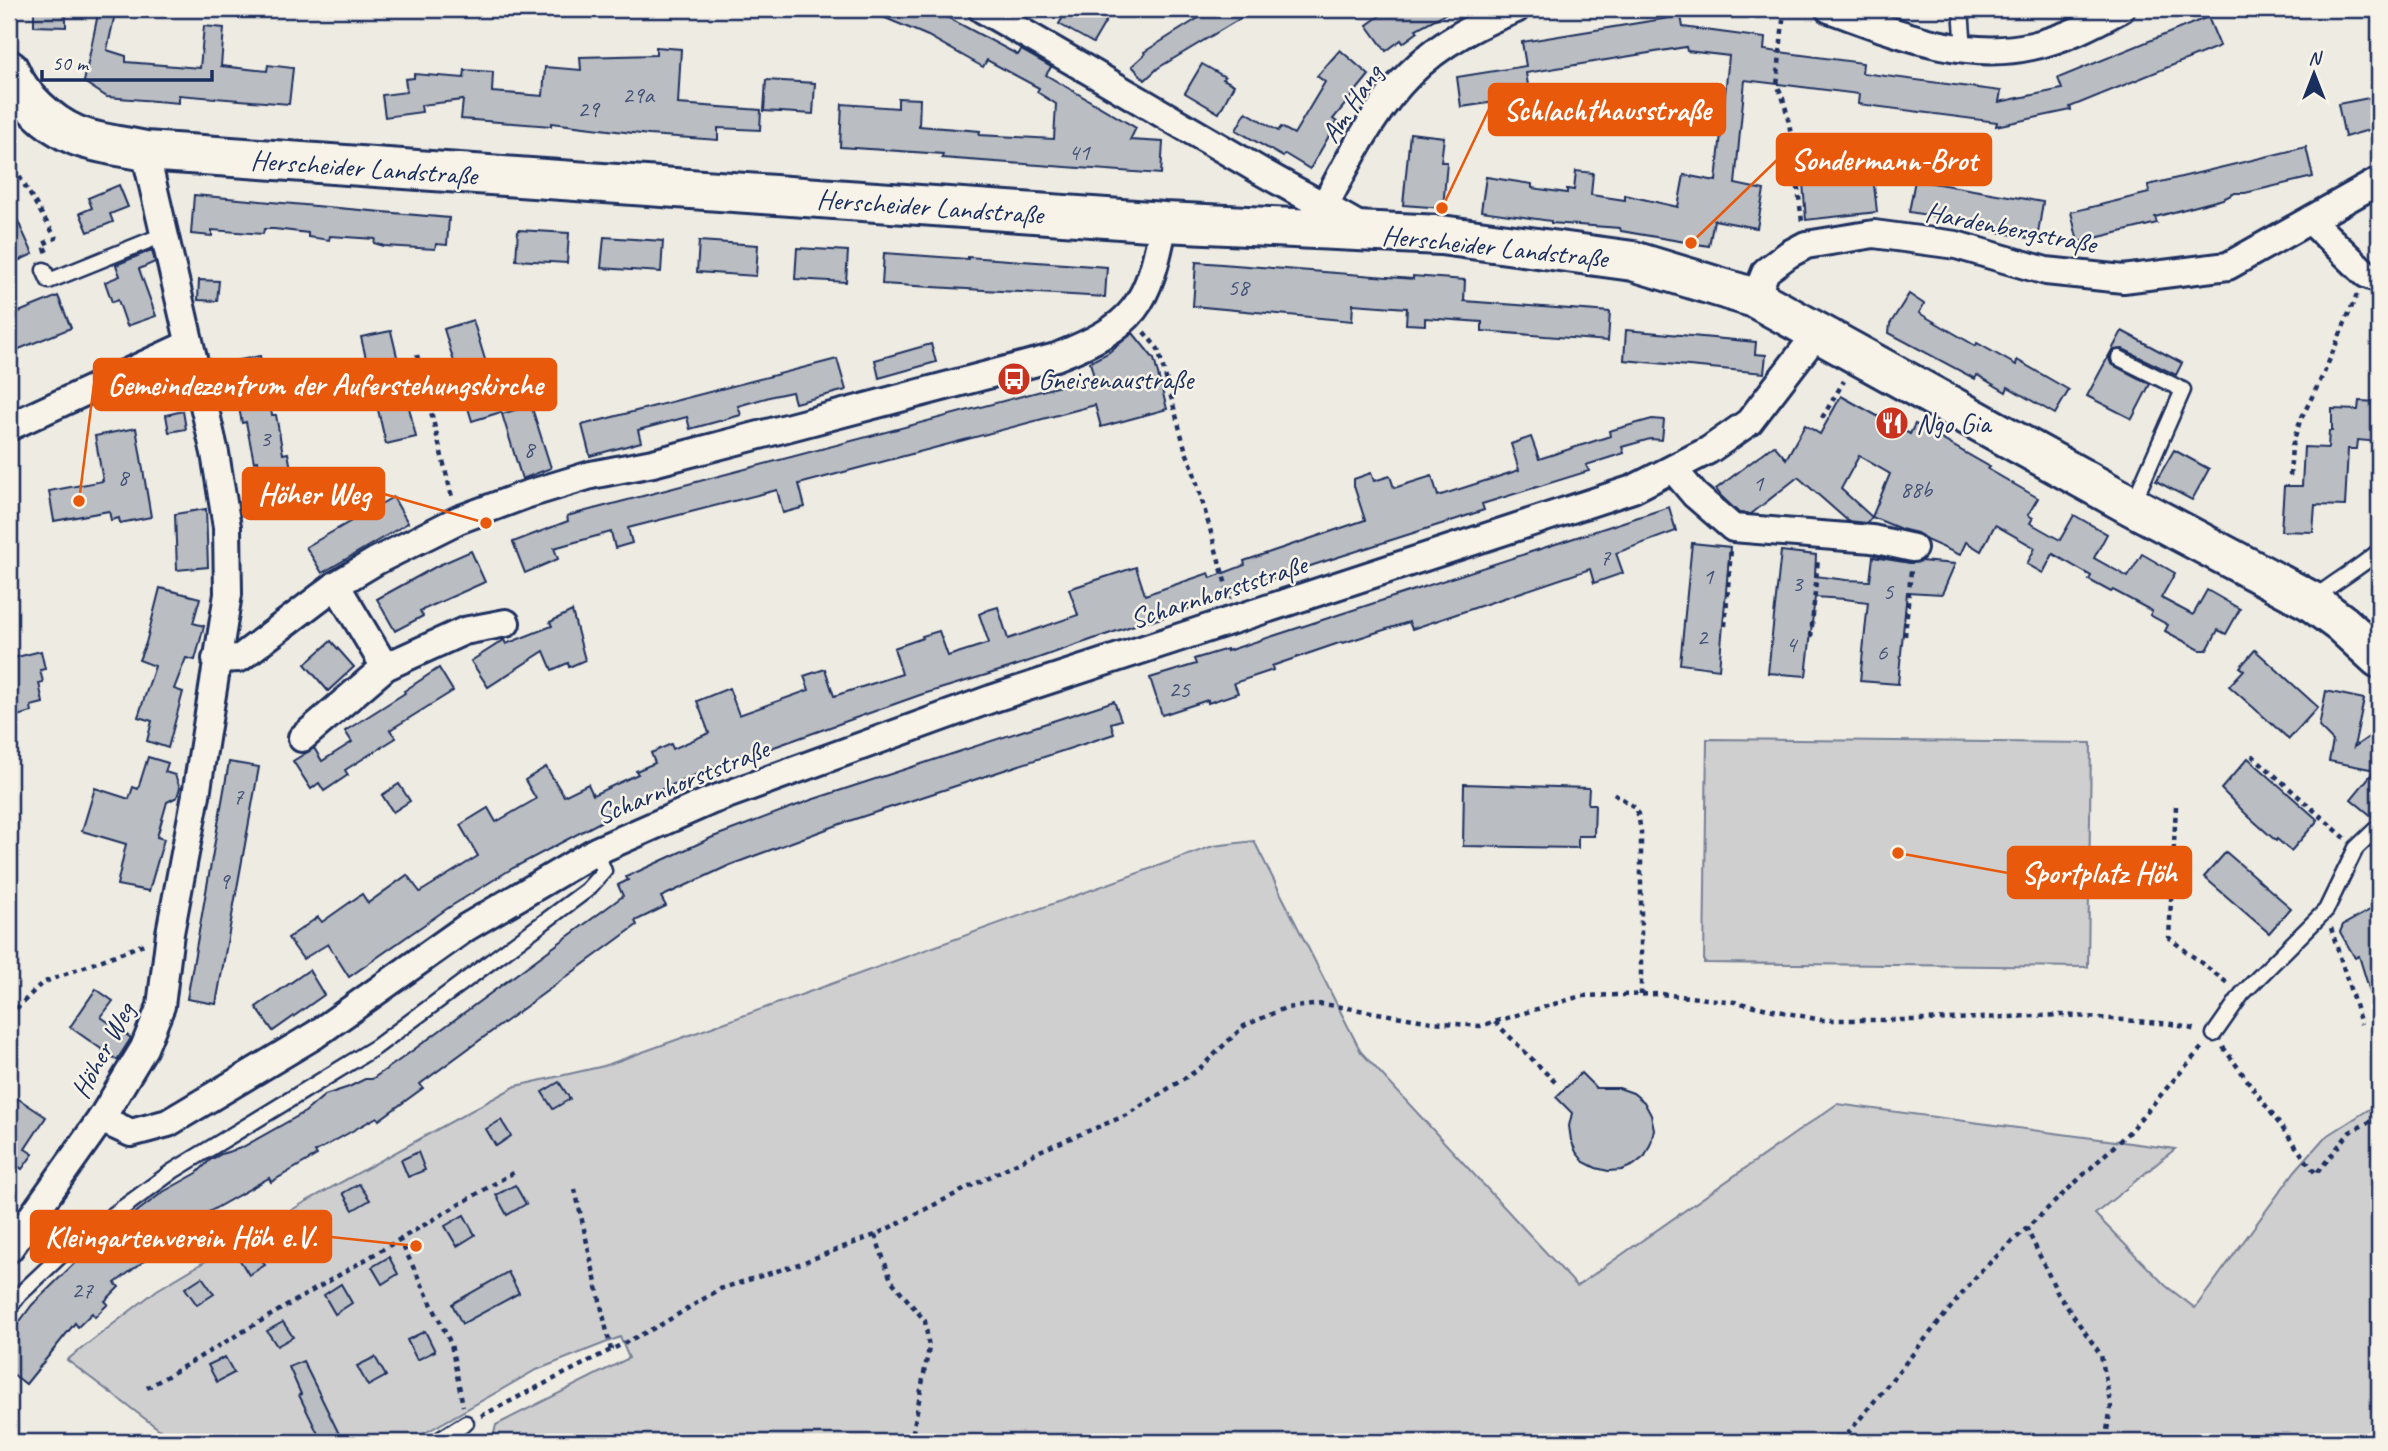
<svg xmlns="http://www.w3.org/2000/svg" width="2388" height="1451" font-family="Caveat,sans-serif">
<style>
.green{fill:#cfcfcf;stroke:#757f96;stroke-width:2}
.building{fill:#babdc2;stroke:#1b2f5e;stroke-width:2}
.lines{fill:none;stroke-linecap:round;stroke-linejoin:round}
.lane-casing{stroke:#1b2f5e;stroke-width:19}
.street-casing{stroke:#1b2f5e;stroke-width:32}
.secondary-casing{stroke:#1b2f5e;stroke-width:44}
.path{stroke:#1b2f5e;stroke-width:4.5;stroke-dasharray:5 5;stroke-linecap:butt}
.lane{stroke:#f7f3e8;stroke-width:14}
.street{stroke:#f7f3e8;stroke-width:26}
.secondary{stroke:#f7f3e8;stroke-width:38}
.labels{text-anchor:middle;stroke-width:5;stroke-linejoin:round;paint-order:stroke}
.number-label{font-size:24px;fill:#435277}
.street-label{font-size:28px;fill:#1b2f5e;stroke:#f7f3e8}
.poi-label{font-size:28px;fill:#1b2f5e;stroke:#f7f3e8;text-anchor:start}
.leader{fill:none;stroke:#e8590c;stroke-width:2.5}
.callout-dot{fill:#e8590c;stroke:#f7f3e8;stroke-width:2.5}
.callout{fill:#e8590c;stroke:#e8590c;stroke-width:2.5}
.callout-label{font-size:30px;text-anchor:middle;font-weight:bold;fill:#fff}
</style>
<rect width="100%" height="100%" fill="#eeebe2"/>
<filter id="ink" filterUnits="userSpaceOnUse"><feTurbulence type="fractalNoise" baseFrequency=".0143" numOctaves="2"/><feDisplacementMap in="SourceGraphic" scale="14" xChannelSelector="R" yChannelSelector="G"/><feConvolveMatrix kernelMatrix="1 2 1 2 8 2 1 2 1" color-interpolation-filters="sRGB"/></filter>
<g filter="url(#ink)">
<!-- green -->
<g class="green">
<polygon points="1707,739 2091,743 2088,967 1704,963"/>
<polygon points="1254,841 1361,1052 1577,1286 1837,1104 2175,1149 2095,1214 2166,1286 2195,1308 2295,1171 2324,1138 2379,1103 2379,1442 492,1442 496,1425 629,1358 620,1337 534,1371 409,1442 176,1442 67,1360 157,1290 305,1202 516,1086 604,1066 1213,846"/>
</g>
<!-- building -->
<g class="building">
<polygon points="34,9 66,9 66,27 34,26"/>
<polygon points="99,9 116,9 107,50 126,56 126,62 200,68 204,26 224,28 221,66 267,71 268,65 293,68 289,104 179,95 179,103 107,97 84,82"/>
<polygon points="864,9 932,9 1018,55 1021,50 1051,67 1046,75 1136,128 1130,140 1163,142 1161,174 942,158 943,154 840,147 842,104 898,108 898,98 920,99 919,126 980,131 979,135 1054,139 1056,104 1037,92 1039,88 987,60 983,67 928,36"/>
<polygon points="1068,9 1113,9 1093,43 1059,24"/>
<polygon points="1213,9 1256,9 1158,68 1145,80 1132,66 1145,54 1144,52"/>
<polygon points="1389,9 1454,9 1416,29 1418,32 1403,43 1401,40 1386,51 1367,25"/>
<polygon points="1681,16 1683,27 1765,38 1764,50 1863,63 1862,73 2001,91 1999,102 2062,89 2058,78 2208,17 2220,46 2070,107 2071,110 1996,126 1997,122 1858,104 1859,94 1745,80 1735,184 1764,190 1757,228 1714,220 1709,246 1621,231 1620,228 1551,223 1551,221 1481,211 1486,177 1532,184 1532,188 1567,193 1567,189 1574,190 1576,171 1593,173 1591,195 1625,200 1625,195 1678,207 1684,175 1716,181 1729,56 1687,51 1686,47 1526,73 1530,97 1461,107 1457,77 1526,66 1522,42"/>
<polygon points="656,47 681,49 678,104 761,110 760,130 718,128 718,140 649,135 551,123 551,126 461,119 463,100 421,105 422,112 385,117 382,95 407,92 405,79 414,78 414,74 464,78 465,70 493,72 492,92 543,96 545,67 581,70 580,57 656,55"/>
<polygon points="1340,50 1369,75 1333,119 1337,122 1310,169 1285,154 1283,157 1236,130 1246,112 1278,131 1281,127 1294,134 1325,82 1317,76"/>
<polygon points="1202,64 1225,77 1223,79 1234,85 1219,113 1185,93"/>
<polygon points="766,80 815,83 813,114 764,111"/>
<polygon points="2379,96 2379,127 2345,137 2338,104"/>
<polygon points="1410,133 1444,137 1441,162 1447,162 1443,208 1403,205"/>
<polygon points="2306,147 2313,177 2245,193 2235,193 2223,199 2155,217 2157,223 2141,227 2078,242 2071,212 2149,193 2148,185"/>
<polygon points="1873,176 1877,212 1806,220 1803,183"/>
<polygon points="1915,180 2043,202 2037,240 1974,227 1975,223 1909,212"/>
<polygon points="119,185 128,207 110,214 113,222 88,232 80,213 92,208 88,198"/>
<polygon points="194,195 449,218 447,245 436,244 435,249 384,246 374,243 375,239 330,236 329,240 308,237 308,233 274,229 264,229 263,234 212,230 212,236 191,234"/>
<polygon points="9,202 33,254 9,265"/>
<polygon points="518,230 569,233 567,263 516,260"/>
<polygon points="604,237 663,241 661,272 601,268"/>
<polygon points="699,241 758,245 756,276 697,272"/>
<polygon points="797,248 848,251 846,282 795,279"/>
<polygon points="152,250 155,262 139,269 156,316 127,326 118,300 112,302 105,282 120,276 116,265"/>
<polygon points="884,253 968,259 968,257 1107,267 1105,297 882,284"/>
<polygon points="1196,262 1413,279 1413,276 1465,280 1464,301 1610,312 1608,341 1482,331 1482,322 1425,318 1425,325 1406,324 1407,308 1353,304 1352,321 1193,306"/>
<polygon points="199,280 219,281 217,301 198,300"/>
<polygon points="1909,294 1924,304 1919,313 1976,346 1977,343 2016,365 2017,360 2069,390 2055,414 2008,387 2006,392 1977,375 1975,379 1889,333 1890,324"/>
<polygon points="58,296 71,328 9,353 9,316"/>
<polygon points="473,320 501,412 472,421 444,329"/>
<polygon points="1626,330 1756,342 1755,354 1766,355 1764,373 1624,360"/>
<polygon points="391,331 416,437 386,444 361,337"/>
<polygon points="2122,331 2182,363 2176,375 2123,349 2113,350 2109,358 2111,364 2150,384 2132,419 2087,396"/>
<polygon points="1133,333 1154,359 1167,409 1101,427 1095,405 799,484 805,507 783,513 777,490 628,528 632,543 615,548 611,532 554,548 558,559 525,573 513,542 568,521 567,516 1094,377 1090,362 1108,353"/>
<polygon points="931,344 936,362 879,378 875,360"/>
<polygon points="260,356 272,415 276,415 283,454 288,453 299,511 270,517 258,461 254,462 246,422 242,423 230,362"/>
<polygon points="837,359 846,390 795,403 792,392 773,396 738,406 741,415 690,429 687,417 668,422 638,430 641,442 590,456 582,425"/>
<polygon points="1841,396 1910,434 1915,424 1990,467 1988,469 2038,498 2028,515 2033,518 2030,523 2060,540 2074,515 2107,534 2094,558 2128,577 2142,554 2175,573 2161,598 2178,607 2193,615 2207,590 2240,609 2226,634 2218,630 2207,650 2200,650 2165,631 2168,625 2150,615 2152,611 2113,590 2111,592 2089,580 2091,576 2053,554 2043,573 2027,564 2035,548 1995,525 1981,551 1966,542 1960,555 1926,540 1917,533 1901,529 1872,517 1890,474 1859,456 1841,489 1872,517 1867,523 1848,521 1798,477 1751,514 1739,513 1721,496 1716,489 1774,445 1786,459 1805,425 1820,434"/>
<polygon points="2359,401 2379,402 2379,442 2358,440 2357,449 2348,449 2345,506 2315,505 2313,532 2281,531 2284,486 2302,486 2304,447 2328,448 2329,431 2332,431 2332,409 2358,410"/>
<polygon points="531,405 551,468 522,479 502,414"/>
<polygon points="183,411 186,429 169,432 166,415"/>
<polygon points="1652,419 1664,420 1662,440 1650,439 1622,447 1624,453 1586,465 1589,471 1482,504 1484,510 1457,519 1279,576 1217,597 1218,599 1152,621 1152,619 1009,668 920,695 743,758 742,755 604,814 606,819 513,868 448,908 349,977 328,944 303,959 288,938 318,917 322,922 362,894 368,903 407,875 420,892 478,856 460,825 488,808 496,822 536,799 525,780 546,767 564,796 588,784 593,795 638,774 636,771 655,763 651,753 671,744 673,749 709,733 697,701 729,688 739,715 809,690 804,676 825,669 834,696 902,674 894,648 923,638 922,636 939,631 948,656 989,643 979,614 988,610 998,607 1008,639 1078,615 1069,589 1136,567 1145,595 1209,573 1211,578 1245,565 1244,561 1365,520 1354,486 1354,479 1371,473 1374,481 1390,476 1394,488 1432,476 1438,496 1519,470 1511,444 1531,437 1539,459 1610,436 1609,431"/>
<polygon points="136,428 151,517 120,523 119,518 111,520 109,511 54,521 49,491 103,481 95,436"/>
<polygon points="2174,450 2209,469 2192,500 2156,481"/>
<polygon points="393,497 408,523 322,573 306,547"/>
<polygon points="1669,507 1676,531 1616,553 1623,573 1594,583 1590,569 1412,629 1409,622 1343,643 1342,642 1272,666 1273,670 1234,683 1238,693 1208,703 1208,700 1162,715 1150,678 1196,664 1194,659 1227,649 1227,651"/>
<polygon points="206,509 208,567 177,570 175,514"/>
<polygon points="1692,543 1730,547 1719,669 1680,664"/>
<polygon points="471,551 485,582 420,611 423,616 395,631 377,599 437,566"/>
<polygon points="1781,551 1816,555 1815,576 1846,580 1870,581 1873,557 1910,563 1920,561 1955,564 1942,594 1907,592 1898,684 1860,681 1868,602 1845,599 1815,597 1806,676 1768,673"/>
<polygon points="160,588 200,598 193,623 204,626 195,660 186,658 174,689 183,692 168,748 147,741 152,721 138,717 155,666 139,660 146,643"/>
<polygon points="572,611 585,660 569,667 568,663 552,670 544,651 488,687 471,661 504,640 506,644 552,626 550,622"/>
<polygon points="331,641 354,667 328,691 305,664"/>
<polygon points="2255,650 2318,707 2289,739 2229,686 2244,670 2240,667"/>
<polygon points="41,651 45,669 40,670 43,682 39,683 43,703 31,706 32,712 9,718 9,659"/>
<polygon points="439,668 453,691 390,730 396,738 345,770 348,775 324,791 319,783 311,789 293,761 314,748 322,761 352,742 345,731 405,693 404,691"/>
<polygon points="2326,691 2364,699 2354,747 2379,730 2379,817 2374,818 2351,799 2375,770 2329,761 2333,741 2319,727"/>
<polygon points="1114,701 1121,720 1111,723 1114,734 843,823 730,865 661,897 666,906 635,921 637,925 420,1084 423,1088 379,1120 377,1117 315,1152 317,1155 271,1182 269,1178 207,1213 209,1216 186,1229 115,1283 119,1287 105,1301 108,1304 95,1317 92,1313 78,1327 75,1323 26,1384 9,1371 9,1336 32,1305 94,1244 163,1192 197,1173 210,1160 221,1154 241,1148 305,1112 325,1095 349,1087 365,1079 372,1079 401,1059 623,896 618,885 628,880 626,877 713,837 811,800"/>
<polygon points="148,757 168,763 165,772 175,775 180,788 177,797 167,802 157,837 164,839 149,891 117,885 126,844 82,831 95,788 129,799 133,787 138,789"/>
<polygon points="2248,758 2318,820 2291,851 2277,839 2276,841 2248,816 2221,789"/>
<polygon points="229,762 259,767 216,1004 187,999"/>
<polygon points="399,784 410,801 393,812 382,795"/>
<polygon points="1464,784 1589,788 1588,804 1595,804 1594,836 1578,836 1578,848 1463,846"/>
<polygon points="2226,852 2291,908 2269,933 2204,877"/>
<polygon points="2379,905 2379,1008 2375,1008 2359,956 2355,958 2340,932 2343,925"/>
<polygon points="309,970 324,995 273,1031 256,1007"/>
<polygon points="96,989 113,1001 101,1017 131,1038 117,1060 70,1027"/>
<polygon points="1581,1073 1596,1088 1619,1088 1633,1093 1644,1102 1651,1115 1654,1129 1651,1143 1645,1156 1634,1165 1622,1170 1608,1171 1596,1168 1584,1162 1576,1152 1571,1140 1569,1126 1572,1113 1556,1097"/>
<polygon points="559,1082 570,1099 553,1109 542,1092"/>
<polygon points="17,1098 46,1117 25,1149 33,1154 22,1169 15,1164 9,1172 9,1110"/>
<polygon points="501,1120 511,1136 496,1146 486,1129"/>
<polygon points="418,1152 425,1170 408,1177 401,1160"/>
<polygon points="359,1184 370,1200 353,1210 343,1193"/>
<polygon points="515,1185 526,1204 507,1215 496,1195"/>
<polygon points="464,1215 475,1235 457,1246 445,1226"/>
<polygon points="253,1246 265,1265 249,1275 238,1257"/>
<polygon points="389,1257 398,1274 382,1284 372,1267"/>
<polygon points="508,1272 519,1293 462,1324 452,1304"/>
<polygon points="202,1277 214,1294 197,1305 185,1288"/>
<polygon points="341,1284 352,1303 335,1314 324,1295"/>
<polygon points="283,1322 293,1337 277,1346 267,1331"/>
<polygon points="425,1331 435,1351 417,1360 407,1340"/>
<polygon points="225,1357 234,1373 217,1382 208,1365"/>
<polygon points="375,1357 386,1376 368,1386 357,1366"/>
<polygon points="303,1361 316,1387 343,1442 322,1442 299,1395 301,1394 289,1367"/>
</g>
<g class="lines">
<defs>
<g id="lane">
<polyline points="1961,9 1964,49"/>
<polyline points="44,270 49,281 163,235"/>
<polyline points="2119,358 2183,390 2132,506"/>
<path d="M2313,599c21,-17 45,-30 66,-48"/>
<polyline points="2214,1034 2242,994 2326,910 2356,848 2379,826"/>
<polyline points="9,1308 20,1294 72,1245 173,1171 376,1047 587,890 604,871 596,851"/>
<polyline points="436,1442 466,1423"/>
</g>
<g id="street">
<path d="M982,9c88,50 175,102 263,153 40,24 81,44 121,68"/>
<path d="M1829,9c65,23 133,53 203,37 32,-7 61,-22 89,-37"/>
<path d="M1325,205c52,-99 81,-154 191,-196"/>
<polyline points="2311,221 2366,274 2379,279"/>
<polyline points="1755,298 1766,271 1789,254 1806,245 1874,234 1956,245 2046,271 2123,279 2228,266 2379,181"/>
<polyline points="9,427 189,344"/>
<polyline points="1673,469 1695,495 1733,528 1872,539 1913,548"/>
<polyline points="336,585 385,667"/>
<path d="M216,659l24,-1 96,-73 40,-24 82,-41 67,-25 66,-20 62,-12 403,-106c80,-32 92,-51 108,-135"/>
<polyline points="302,738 385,667 464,631 506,623"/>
<polyline points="101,1119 131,1133 168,1123 315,1035 467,927 596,851 710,801 991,699 1633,489 1709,450 1749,422 1818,332"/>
<polyline points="9,1249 101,1119 144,1048 161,1006 170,933 196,795 228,594 227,527 215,453 145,151"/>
</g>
<path id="secondary" d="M9,70c10,26 40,54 66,65 21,9 48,11 70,16l1019,71 277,13 192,26 122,37 377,208 179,95 31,23 37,34"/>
</defs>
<!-- lane casing -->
<use href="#lane" class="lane-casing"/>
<!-- street casing -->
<use href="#street" class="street-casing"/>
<!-- secondary casing -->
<use href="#secondary" class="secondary-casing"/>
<!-- path -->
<g class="path">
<path d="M1784,9l-7,77c14,17 21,109 25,135"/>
<polyline points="9,159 56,238 43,244 48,255"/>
<polyline points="1144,332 1158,349 1186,452 1192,466 1230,599"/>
<polyline points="417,355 452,497"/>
<polyline points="1822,418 1844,381"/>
<polyline points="2290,476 2292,446 2300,421 2324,373 2357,294"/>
<polyline points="1725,626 1731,549"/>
<polyline points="1905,636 1911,570"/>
<polyline points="1811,637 1818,558"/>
<polyline points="2252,755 2345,838"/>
<polyline points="1614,793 1637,809 1641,831 1641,995"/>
<polyline points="2176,806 2169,938 2230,985"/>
<polyline points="2331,928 2361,1024"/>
<polyline points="9,1016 42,983 147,943"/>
<polyline points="1495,1022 1558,1085"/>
<polyline points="2223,1047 2316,1174 2350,1132 2379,1117"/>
<polyline points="575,1189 611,1350"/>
<polyline points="2026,1227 2058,1294 2101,1355 2111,1407 2105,1442"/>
<polyline points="875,1235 891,1280 925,1321 929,1348 911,1442"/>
<polyline points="399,1238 451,1344 463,1406"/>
<polyline points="147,1388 516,1171"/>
<polyline points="481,1416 662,1324 720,1289 799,1264 875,1235 1042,1150 1127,1115 1199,1069 1244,1026 1285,1008 1323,1004 1432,1022 1480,1026 1581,996 1661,994 1735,1002 1821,1020 1923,1020 2063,1015 2172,1024 2197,1030"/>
<polyline points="1841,1442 1979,1273 2128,1133 2204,1045"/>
</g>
<!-- lane -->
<use href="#lane" class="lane"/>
<!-- street -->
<use href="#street" class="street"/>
<!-- secondary -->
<use href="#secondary" class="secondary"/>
</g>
</g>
<!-- icons -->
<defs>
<symbol id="bus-disc" viewBox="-11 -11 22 22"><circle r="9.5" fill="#c8321e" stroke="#f7f3e8"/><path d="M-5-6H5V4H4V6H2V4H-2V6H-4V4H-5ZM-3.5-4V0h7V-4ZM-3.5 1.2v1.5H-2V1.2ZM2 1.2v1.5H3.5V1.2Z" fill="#fff"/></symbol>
<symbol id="restaurant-disc" viewBox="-11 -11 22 22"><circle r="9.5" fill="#c8321e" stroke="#f7f3e8"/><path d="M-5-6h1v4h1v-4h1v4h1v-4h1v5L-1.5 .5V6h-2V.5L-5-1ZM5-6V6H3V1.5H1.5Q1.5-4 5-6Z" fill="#fff"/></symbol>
</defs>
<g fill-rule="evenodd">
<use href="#bus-disc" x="995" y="360" width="38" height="38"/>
<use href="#restaurant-disc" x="1873" y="404" width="38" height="38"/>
</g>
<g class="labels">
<!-- number labels -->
<g class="number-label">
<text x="638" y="103">29a</text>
<text x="588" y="117">29</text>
<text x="1079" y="160">41</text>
<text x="1238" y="295">58</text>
<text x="265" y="446">3</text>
<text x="529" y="457">8</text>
<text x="123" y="485">8</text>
<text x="1758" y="491">1</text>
<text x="1916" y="497">88b</text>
<text x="1605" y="565">7</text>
<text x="1708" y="584">1</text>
<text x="1797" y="591">3</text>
<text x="1888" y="599">5</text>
<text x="1702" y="645">2</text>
<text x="1791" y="652">4</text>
<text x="1882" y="660">6</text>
<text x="1179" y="697">25</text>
<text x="238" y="804">7</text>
<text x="224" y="889">9</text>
<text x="82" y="1298">27</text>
</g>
<!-- street labels -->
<g class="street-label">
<text transform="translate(1351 103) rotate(-56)" y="10">Am Hang</text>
<text transform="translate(364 167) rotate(4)" y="10">Herscheider Landstraße</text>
<text transform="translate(930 206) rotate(4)" y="10">Herscheider Landstraße</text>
<text transform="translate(2011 227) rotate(11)" y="10">Hardenbergstraße</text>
<text transform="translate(1495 246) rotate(6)" y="10">Herscheider Landstraße</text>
<text transform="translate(1218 591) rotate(-18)" y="10">Scharnhorststraße</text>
<text transform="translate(682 781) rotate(-22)" y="10">Scharnhorststraße</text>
<text transform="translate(102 1050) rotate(-62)" y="10">Höher Weg</text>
</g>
<!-- poi labels -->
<g class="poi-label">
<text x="1038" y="389">Gneisenaustraße</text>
<text x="1916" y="433">Ngo Gia</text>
</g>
</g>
<!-- callouts -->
<path class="leader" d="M1442 208L1489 109M1691 243L1777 160M79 501L94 384M486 523L384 494M1898 853L2008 873M416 1246L331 1237"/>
<g class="callout-dot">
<circle cx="1442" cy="208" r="7"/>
<circle cx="1691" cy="243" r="7"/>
<circle cx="79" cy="501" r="7"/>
<circle cx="486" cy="523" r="7"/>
<circle cx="1898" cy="853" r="7"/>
<circle cx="416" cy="1246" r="7"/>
</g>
<g class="callout">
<rect x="1489" y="84" width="236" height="51" rx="7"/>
<rect x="1777" y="134" width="214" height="51" rx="7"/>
<rect x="94" y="359" width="462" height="51" rx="7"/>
<rect x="243" y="468" width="141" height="51" rx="7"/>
<rect x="2008" y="847" width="183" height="51" rx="7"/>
<rect x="31" y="1211" width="300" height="51" rx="7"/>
</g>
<g class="callout-label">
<text x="1607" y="120">Schlachthausstraße</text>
<text x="1884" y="170">Sondermann-Brot</text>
<text x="325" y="395">Gemeindezentrum der Auferstehungskirche</text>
<text x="314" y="504">Höher Weg</text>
<text x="2099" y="883">Sportplatz Höh</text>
<text x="181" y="1247">Kleingartenverein Höh e.V.</text>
</g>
<!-- margin -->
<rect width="2388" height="1451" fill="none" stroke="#f7f3e8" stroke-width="35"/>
<rect x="18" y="18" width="2353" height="1416" fill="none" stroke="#1b2f5e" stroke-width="2.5" filter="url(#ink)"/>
<!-- north arrow -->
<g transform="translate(2314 74)" stroke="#f7f3e8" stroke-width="5" paint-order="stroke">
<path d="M0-5L12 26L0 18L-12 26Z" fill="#1b2f5e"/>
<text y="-10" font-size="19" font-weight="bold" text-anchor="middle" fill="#1b2f5e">N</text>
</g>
<!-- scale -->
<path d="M42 70v10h170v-10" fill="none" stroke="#1b2f5e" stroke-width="3.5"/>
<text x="52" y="70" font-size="21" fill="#1b2f5e" stroke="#f7f3e8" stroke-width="5" paint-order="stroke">50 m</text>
</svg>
